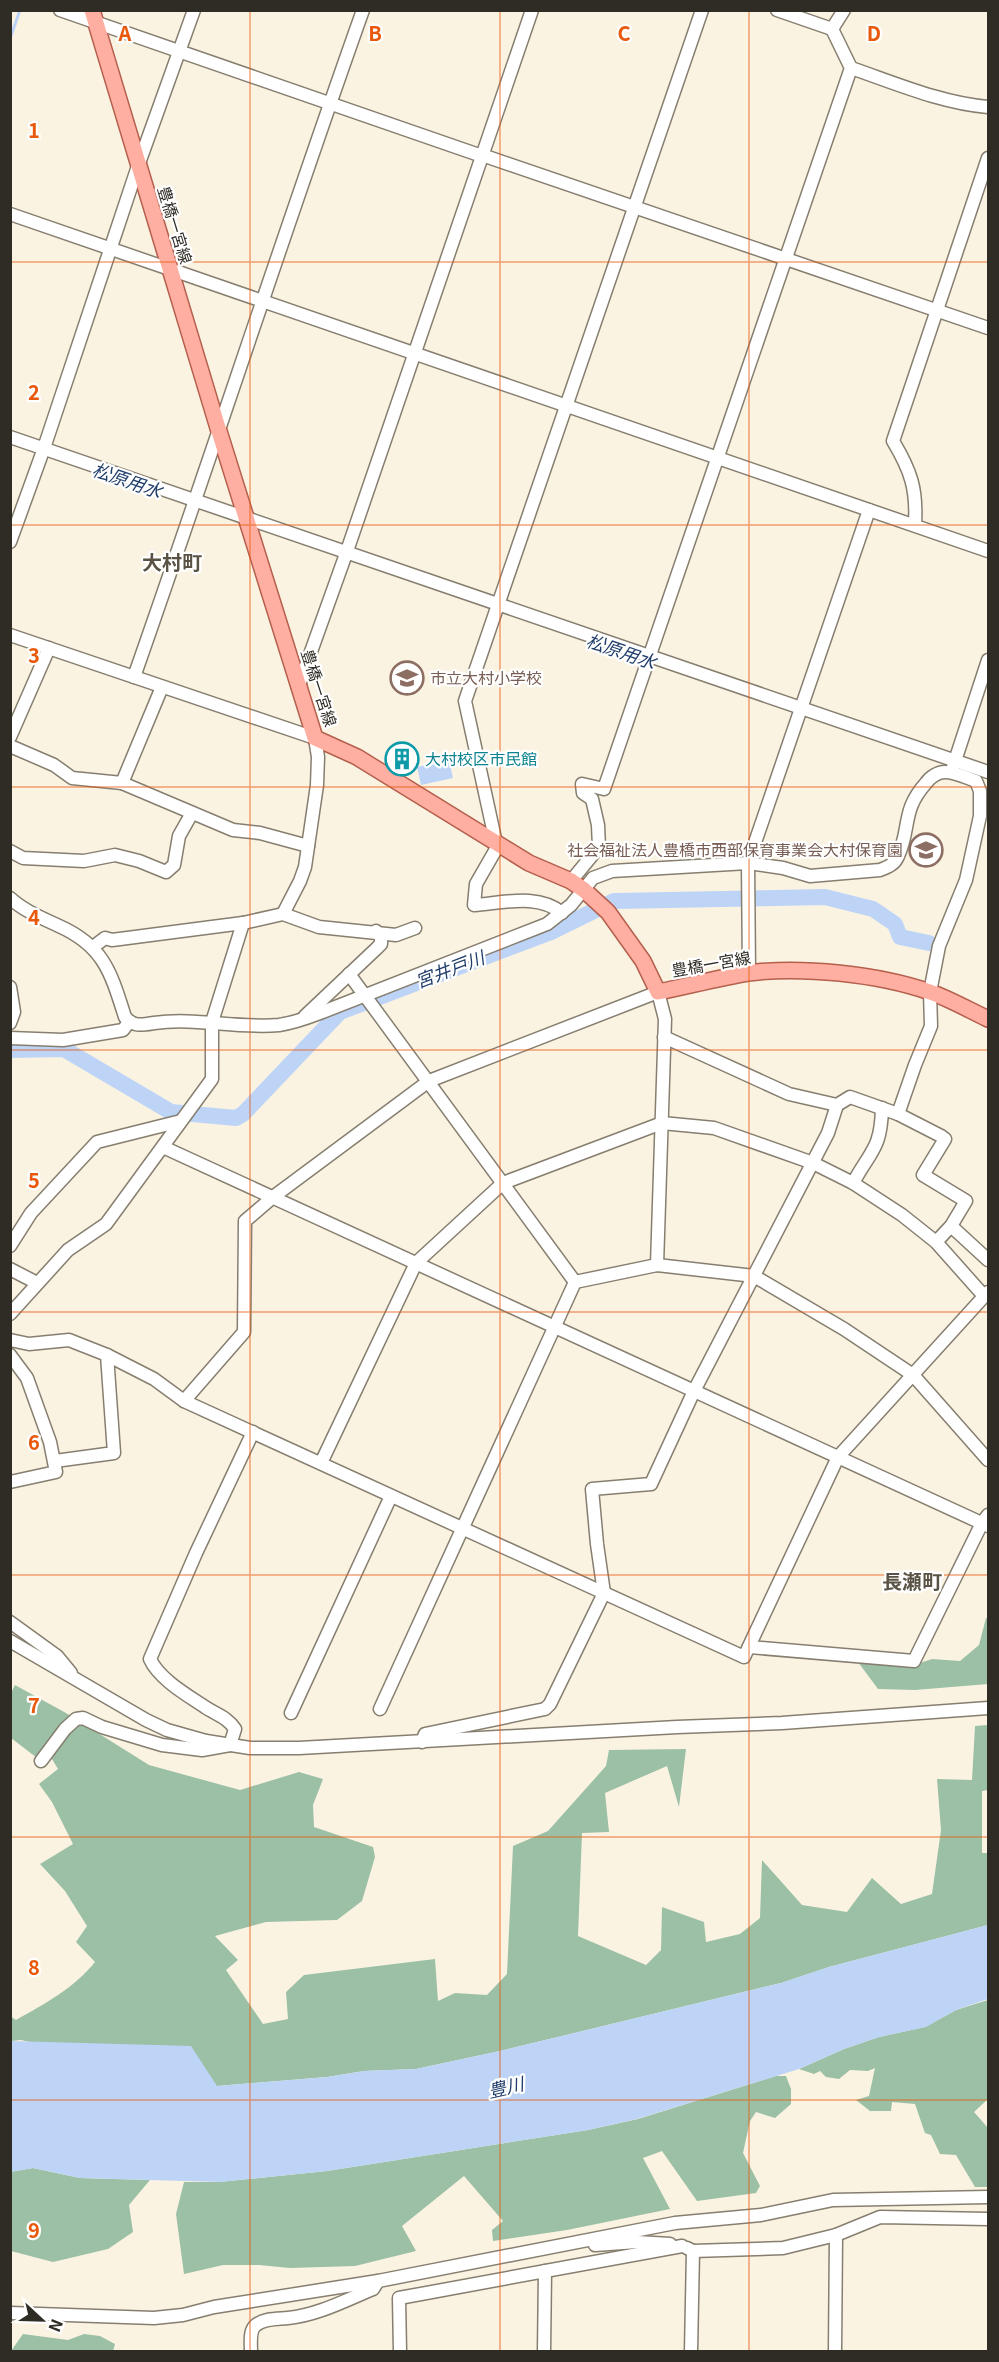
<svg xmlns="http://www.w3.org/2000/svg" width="999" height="2362" font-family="Georgia,'Noto Sans JP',serif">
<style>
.forest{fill:#9bc0a5}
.water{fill:#bdd4f7}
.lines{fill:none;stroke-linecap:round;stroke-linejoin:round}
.stream{stroke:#bdd4f7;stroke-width:3}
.river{stroke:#bdd4f7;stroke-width:16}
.minor-casing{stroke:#867e6f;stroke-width:15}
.major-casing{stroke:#b55f4d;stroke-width:18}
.minor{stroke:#fff;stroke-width:12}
.major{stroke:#feafa1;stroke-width:15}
.grid{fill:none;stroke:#e8590c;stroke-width:1.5;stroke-opacity:0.55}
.labels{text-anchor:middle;stroke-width:4.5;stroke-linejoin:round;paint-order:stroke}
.street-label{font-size:16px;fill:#2f2c25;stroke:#fff}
.education-label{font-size:16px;fill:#785e54;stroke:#fff;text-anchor:start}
.culture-label{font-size:16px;fill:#0d838f;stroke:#fff;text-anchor:start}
.water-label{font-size:18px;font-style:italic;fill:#213e6b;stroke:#fff}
.quarter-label{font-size:20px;font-weight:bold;fill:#5a5345;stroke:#fff}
.grid-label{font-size:20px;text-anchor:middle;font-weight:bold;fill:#e8590c;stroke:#fff;stroke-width:4.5;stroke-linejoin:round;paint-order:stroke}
</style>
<rect width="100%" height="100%" fill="#fbf3e2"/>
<!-- forest -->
<g class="forest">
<polygon points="986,1618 988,1619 988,1684 915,1690 878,1689 858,1662 917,1664 932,1659 960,1661 979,1645"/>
<path d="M15,1685l51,28 83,52 91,25 59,-18 24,7 -10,26 1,22 59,20 2,10 -13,44 -25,19 -71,2 -51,14 23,24 -12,10 37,54 25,-5 -2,-27 18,-17 131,-16 3,42 17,-8 32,2 20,-21 6,-128 35,-15 58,-65 3,-16 77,-1 -7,58 -12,-41 -62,27 4,39 -27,1 -4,103 68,29 15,-15 1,-43 42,15 2,20 34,-8 20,-16 2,-58 40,45 45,7 25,-34 29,26 31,-10 9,-64 -4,-51 35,1 3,-54 13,-1v65l-6,1v62h6v72l-159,42 -48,16 -281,68 -84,18 -52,2 -37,6 -110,9 -196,-46 -10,1 -1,-25 6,4c30,-17 57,-31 79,-58l-19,-20 11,-16 -22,-35 -25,-27 33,-20 -21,-42 -13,-18 19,-15 -9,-15 -8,7 -30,-23v-45z"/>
<polygon points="988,2000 988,2099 974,2112 988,2128 988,2187 975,2187 956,2155 940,2154 931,2135 925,2133 915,2104 892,2102 891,2111 870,2111 856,2100 869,2096 875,2068 868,2071 850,2070 839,2079 826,2077 820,2071 814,2074 799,2069 844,2049 879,2037 925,2027 956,2010"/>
<polygon points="776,2076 786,2076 791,2089 791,2104 775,2118 756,2112 750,2121 743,2153 760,2186 756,2193 697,2201 662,2151 643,2158 670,2209 567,2230 493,2241 492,2230 503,2221 464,2176 402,2226 416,2251 355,2266 290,2268 259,2265 223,2265 184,2274 176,2214 184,2182 219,2182 327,2171 588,2130 638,2119"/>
<polygon points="33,2168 80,2178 150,2180 129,2205 133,2232 108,2249 53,2262 11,2251 10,2172"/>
<polygon points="23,2334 68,2340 84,2334 100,2336 115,2344 113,2351 11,2351"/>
</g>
<!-- water -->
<g class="water">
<polygon points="449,760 453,778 421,785 417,767"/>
<polygon points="988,1925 988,1999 956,2010 926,2027 879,2037 844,2049 799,2069 637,2119 588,2130 327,2171 219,2182 80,2178 33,2168 11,2172 11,2041 191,2046 217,2086 327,2077 364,2071 416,2069 500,2051 781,1983 829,1967"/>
</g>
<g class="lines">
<!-- stream -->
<polyline class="stream" points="10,39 20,10"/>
<!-- river -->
<polyline class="river" points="10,1050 64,1049 171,1112 236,1118 243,1114 340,1012 551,932 614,901 825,897 873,909 895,924 900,937 929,943"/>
<defs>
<g id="minor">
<polyline points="60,10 482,156"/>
<polyline points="777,10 832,29"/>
<path d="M851,68c44,15 90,35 137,39"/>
<polyline points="482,155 988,328"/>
<polyline points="10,214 988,551"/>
<polyline points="10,437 988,772"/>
<path d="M915,524c2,-35 -4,-53 -22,-83l95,-283"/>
<polyline points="10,542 44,448 138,166 194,10"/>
<polyline points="10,635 315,738 318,757 317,785 305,867 300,881 283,914"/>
<path d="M134,677c78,-222 150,-445 229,-667"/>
<polyline points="298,688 347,551 532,10"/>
<polyline points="10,737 49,648"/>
<polyline points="10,746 54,765 72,778 122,783 233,830 260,833 308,846"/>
<polyline points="953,767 988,660"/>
<polyline points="122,783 162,687"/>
<polyline points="496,843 465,701 702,10"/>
<path d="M499,844l-23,40 -2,21c29,-2 64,-12 88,8"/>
<polyline points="10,851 23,858 84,861 115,855 139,861 166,872 174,865 179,836 192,813"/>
<polyline points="571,881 599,847 598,825 592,799 583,793 582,784 604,789 851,68 832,29 844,10"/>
<path d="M10,898c14,13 32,20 49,28 45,20 52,47 66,91 8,10 17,8 29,6 42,-6 83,6 125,2 14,-2 28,-7 41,-12l227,-89 24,-19 22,-27 19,-7 136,-8 35,5 27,8 70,-6c8,-3 15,-6 18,-14 13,-28 3,-45 28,-73 4,-6 12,-11 19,-11 11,0 22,6 31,9l4,10v25l-14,64 -27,66 -9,46 1,34 -16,39 -17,49"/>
<polyline points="93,947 105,938 112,940 243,923 283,914 319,927 396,935 415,928"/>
<polyline points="749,973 748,863 869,510"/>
<polyline points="349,974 575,1282"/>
<polyline points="10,987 14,1012 10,1023"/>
<polyline points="305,1016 377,948 381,944 381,937 376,931"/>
<polyline points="664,1037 789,1094 837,1105 850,1097 898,1114 941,1136 945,1139 923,1175 966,1201 951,1226 936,1242"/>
<polyline points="10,1038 63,1040 123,1030 129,1022"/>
<polyline points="163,1147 988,1526"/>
<path d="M853,1183c18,-33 28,-34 29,-75"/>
<polyline points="951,1226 988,1260"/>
<polyline points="10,1246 31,1213 97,1142 181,1121"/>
<polyline points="10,1269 37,1283"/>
<polyline points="10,1314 68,1250 106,1224 212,1079 212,1022 243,923"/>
<polyline points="10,1340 29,1344 69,1340 107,1355 114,1453 55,1461"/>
<polyline points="10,1355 27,1378 50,1442 56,1472 10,1482"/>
<polyline points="107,1355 154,1379 184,1401 744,1657 838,1457 988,1292"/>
<polyline points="184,1401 244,1332 245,1221 273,1197 429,1081 658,992 665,1019 657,1265"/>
<polyline points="321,1463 416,1263 503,1183 662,1123 714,1128 813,1163 853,1183 902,1215 936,1242 984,1296"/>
<polyline points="10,1622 57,1656 71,1673"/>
<polyline points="10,1641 146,1720 167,1730 206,1741 250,1748 299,1748 677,1727 782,1723 988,1708"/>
<polyline points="749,1647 914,1661 982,1523 988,1515"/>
<polyline points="380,1709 575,1282 657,1265 754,1276 844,1329 913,1375 988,1460"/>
<polyline points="291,1713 391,1496"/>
<polyline points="422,1742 425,1734 545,1709 550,1704 604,1593 597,1544 592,1489 651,1484 694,1391 828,1133 837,1105"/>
<path d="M41,1761l24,-32 11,-10 7,-1 19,9 60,18 40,5 28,-5 5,-16c-8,-12 -18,-14 -30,-22 -18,-12 -46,-28 -55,-48l46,-106 57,-121"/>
<polyline points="595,2245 637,2242 670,2244"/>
<polyline points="687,2248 693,2251 691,2352"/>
<polyline points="693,2251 783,2248 836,2235 880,2217 988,2219"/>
<polyline points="10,2313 154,2318 183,2315 214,2307 378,2281 675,2223 761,2215 833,2200 988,2197"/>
<path d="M251,2352c0,-9 -2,-22 5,-27 8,-7 22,-6 32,-7 30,-3 58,-18 85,-29l5,-8"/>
<polyline points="400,2352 399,2298 682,2246"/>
<polyline points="544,2352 545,2271"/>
<polyline points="835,2352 836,2235"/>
</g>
<path id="major" d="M92,10l126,418 97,310 42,19 172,106 42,18 13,9 24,22 35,49 15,31c30,-6 60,-14 90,-19 54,-7 130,1 182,19 20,7 39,18 58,27"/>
</defs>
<!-- minor casing -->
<use href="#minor" class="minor-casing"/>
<!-- major casing -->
<use href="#major" class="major-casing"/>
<!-- minor -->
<use href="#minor" class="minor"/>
<!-- major -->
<use href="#major" class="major"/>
</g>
<!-- grid -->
<path class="grid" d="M250,10v2342M500,10v2342M749,10v2342M10,262h978M10,525h978M10,787h978M10,1050h978M10,1312h978M10,1575h978M10,1837h978M10,2100h978"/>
<!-- icons -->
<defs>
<symbol id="school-ring" viewBox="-11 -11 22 22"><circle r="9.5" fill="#fff" stroke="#8d6e63" stroke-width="1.5"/><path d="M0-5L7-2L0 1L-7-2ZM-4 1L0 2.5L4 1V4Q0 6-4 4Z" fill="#8d6e63"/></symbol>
<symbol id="building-ring" viewBox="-11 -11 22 22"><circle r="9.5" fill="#fff" stroke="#0f9aa8" stroke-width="1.5"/><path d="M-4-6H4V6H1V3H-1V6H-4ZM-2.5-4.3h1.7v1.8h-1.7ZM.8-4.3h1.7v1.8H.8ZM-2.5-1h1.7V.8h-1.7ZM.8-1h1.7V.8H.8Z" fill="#0f9aa8"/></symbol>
</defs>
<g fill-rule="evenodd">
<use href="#school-ring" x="388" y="659" width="38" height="38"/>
<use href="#building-ring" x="383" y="740" width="38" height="38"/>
<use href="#school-ring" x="907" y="831" width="38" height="38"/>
</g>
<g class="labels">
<!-- street labels -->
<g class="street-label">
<text transform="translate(175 225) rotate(73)" y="6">豊橋一宮線</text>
<text transform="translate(319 688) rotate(72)" y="6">豊橋一宮線</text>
<text transform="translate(711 964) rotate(-10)" y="6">豊橋一宮線</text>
</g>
<!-- education labels -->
<g class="education-label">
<text x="430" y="684">市立大村小学校</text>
<text x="903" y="856" text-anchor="end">社会福祉法人豊橋市西部保育事業会大村保育園</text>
</g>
<!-- culture labels -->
<g class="culture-label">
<text x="425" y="765">大村校区市民館</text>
</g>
<!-- water labels -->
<g class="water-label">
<text transform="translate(127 481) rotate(19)" y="6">松原用水</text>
<text transform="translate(621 652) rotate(19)" y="6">松原用水</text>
<text transform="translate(450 970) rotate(-21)" y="6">宮井戸川</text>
<text transform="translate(506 2088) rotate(-13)" y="6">豊川</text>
</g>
<!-- quarter labels -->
<g class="quarter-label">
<text x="172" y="570">大村町</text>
<text x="912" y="1589">長瀬町</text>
</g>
</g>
<g class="grid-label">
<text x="125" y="41">A</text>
<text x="375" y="41">B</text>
<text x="624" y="41">C</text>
<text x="874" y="41">D</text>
<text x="34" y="138">1</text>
<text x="34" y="400">2</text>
<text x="34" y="663">3</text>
<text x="34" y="925">4</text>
<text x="34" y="1188">5</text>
<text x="34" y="1450">6</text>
<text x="34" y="1713">7</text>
<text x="34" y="1975">8</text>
<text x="34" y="2238">9</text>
</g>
<!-- border -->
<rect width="999" height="2362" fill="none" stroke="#2f2c25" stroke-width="24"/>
<!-- north arrow -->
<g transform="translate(42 2320) rotate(112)" stroke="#ffffff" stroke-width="4.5" paint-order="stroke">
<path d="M0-4.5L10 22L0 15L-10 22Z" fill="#2f2c25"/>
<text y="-9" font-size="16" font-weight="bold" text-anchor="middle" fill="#2f2c25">N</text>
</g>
</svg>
